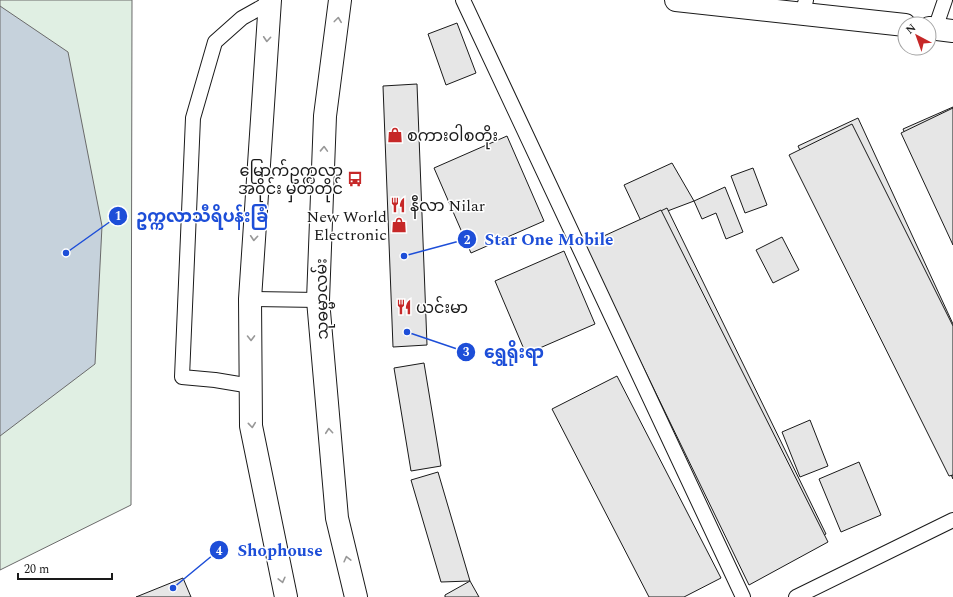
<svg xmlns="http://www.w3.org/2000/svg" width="953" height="597" font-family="Spectral,'Noto Sans Myanmar',serif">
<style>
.green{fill:#e0efe3;stroke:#6a6a6a}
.water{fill:#c6d2dc;stroke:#6a6a6a}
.building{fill:#e6e6e6;stroke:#1a1a1a}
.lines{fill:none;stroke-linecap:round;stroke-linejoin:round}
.service-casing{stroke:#1a1a1a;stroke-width:16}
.minor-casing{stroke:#1a1a1a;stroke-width:24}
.primary-casing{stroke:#1a1a1a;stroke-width:24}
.service{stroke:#fff;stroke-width:14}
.minor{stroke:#fff;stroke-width:22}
.primary{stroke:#fff;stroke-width:22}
.oneway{stroke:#989898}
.labels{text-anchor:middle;stroke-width:3;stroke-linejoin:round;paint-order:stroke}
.poi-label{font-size:16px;fill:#1a1a1a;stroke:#fff;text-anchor:start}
.street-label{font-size:16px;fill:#1a1a1a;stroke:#fff}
.leader{fill:none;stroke:#1d4ed8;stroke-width:1.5}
.callout-dot{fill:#1d4ed8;stroke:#fff;stroke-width:1.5}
.mark-label{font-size:12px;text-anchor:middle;font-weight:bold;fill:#fff}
.callout-label{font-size:17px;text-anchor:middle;font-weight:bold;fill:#1d4ed8;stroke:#fff;stroke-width:3;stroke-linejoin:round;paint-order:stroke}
</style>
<rect width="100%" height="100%" fill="#fff"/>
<!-- green -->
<polygon class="green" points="0,0 132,0 131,505 0,570"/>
<!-- water -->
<polygon class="water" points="0,6 68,52 102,226 95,364 0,436"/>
<!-- building -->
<g class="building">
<polygon points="457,23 476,73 446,85 428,34"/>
<polygon points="417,84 427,345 393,347 383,86"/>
<polygon points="953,107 953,242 903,129"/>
<polygon points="953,108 953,245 901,133"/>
<polygon points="858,118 953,324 953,479 798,146"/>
<polygon points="852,124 953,326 953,475 949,476 789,155"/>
<polygon points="507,136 544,221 471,253 434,168"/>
<polygon points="672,163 694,201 641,221 624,185"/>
<polygon points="753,168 767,205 745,213 731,176"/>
<polygon points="725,187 743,232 726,239 716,213 702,219 694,201"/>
<polygon points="667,208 826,534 748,572 590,245"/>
<polygon points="661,210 828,542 749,585 584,245"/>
<polygon points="782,237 799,270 773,283 756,250"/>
<polygon points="564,251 595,324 526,354 495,281"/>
<polygon points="424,363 441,466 411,471 394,368"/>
<polygon points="617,376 721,578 684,597 649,597 552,409"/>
<polygon points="810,420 828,466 800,477 782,432"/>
<polygon points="859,462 881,515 841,532 819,479"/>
<polygon points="438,472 470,581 441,582 411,480"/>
<polygon points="183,578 191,597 136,597"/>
<polygon points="470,581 479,597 445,597 445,595"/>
</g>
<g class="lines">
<defs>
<g id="service">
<polyline points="463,0 743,597"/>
<polyline points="802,14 806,0"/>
<polyline points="935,29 945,0"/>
<polyline points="250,299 318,300"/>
<polyline points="251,386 215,380 182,377 193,118 215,42 242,18 269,3"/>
<polyline points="796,597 953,520"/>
</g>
<g id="minor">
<polyline points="676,0 905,25"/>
<polyline points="929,28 953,31"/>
</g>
<g id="primary">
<polyline points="270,0 250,299 251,426 286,597"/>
<polyline points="340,0 325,116 318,300 337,518 356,597"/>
</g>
</defs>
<!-- service casing -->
<use href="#service" class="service-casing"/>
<!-- minor casing -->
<use href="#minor" class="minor-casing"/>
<!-- primary casing -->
<use href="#primary" class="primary-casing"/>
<!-- service -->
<use href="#service" class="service"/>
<!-- minor -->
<use href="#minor" class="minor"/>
<!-- primary -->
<use href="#primary" class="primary"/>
</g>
<!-- one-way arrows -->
<defs><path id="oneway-chevron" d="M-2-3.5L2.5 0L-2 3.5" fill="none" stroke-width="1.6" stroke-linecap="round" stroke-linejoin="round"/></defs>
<g class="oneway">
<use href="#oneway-chevron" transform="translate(338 20) rotate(-83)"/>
<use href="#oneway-chevron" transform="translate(267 39) rotate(94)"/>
<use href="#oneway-chevron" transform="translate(324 149) rotate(-88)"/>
<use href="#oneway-chevron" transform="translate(254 238) rotate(94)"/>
<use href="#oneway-chevron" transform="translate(251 338) rotate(89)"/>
<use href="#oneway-chevron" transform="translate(252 425) rotate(84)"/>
<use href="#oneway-chevron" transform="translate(329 431) rotate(-95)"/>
<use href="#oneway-chevron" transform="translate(347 559) rotate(-104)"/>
<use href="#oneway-chevron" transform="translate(282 580) rotate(76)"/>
</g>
<!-- icons -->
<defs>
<symbol id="shop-bare" viewBox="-9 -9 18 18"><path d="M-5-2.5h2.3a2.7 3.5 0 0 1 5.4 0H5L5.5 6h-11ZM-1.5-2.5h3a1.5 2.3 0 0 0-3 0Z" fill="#c62828" stroke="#fff" stroke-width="2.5" paint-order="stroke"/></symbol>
<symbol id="bus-bare" viewBox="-9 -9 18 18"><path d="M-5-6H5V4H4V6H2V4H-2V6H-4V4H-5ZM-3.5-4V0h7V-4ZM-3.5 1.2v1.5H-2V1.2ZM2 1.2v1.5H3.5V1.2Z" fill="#c62828" stroke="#fff" stroke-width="2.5" paint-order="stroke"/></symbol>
<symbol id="restaurant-bare" viewBox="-9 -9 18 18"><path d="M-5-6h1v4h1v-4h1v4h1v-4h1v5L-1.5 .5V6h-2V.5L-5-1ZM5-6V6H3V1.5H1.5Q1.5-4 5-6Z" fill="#c62828" stroke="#fff" stroke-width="2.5" paint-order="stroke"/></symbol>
</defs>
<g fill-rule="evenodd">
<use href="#shop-bare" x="384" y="124" width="22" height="22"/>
<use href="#bus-bare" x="344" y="168" width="22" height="22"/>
<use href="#restaurant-bare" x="387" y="194" width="22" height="22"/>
<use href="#shop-bare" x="388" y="214" width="22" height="22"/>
<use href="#restaurant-bare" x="393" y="296" width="22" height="22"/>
</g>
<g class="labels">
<!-- poi labels -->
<g class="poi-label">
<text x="407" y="141">စကားဝါစတိုး</text>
<text x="343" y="176" text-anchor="end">မြောက်ဥက္ကလာ<tspan x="343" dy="18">အဝိုင်း မှတ်တိုင်</tspan></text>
<text x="410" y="211">နီလာ Nilar</text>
<text x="387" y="222" text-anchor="end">New World<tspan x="387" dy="18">Electronic</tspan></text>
<text x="416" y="313">ယင်းမာ</text>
</g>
<!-- street labels -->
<g class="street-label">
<text transform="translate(321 299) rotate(-91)" y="6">သုဓမ္မာလမ်း</text>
</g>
</g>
<!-- callouts -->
<path class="leader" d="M66 253L118 216M404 256L467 239M407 332L466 352M173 588L219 550"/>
<g class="callout-dot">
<circle cx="66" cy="253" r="4"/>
<circle cx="404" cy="256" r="4"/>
<circle cx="407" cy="332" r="4"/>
<circle cx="173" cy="588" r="4"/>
<circle cx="118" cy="216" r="10"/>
<circle cx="467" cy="239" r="10"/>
<circle cx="466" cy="352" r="10"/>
<circle cx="219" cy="550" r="10"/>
</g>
<g class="mark-label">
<text x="118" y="220">1</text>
<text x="467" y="244">2</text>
<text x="466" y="356">3</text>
<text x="219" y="555">4</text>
</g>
<g class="callout-label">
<text x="202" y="222">ဥက္ကလာသီရိပန်းခြံ</text>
<text x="549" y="245">Star One Mobile</text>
<text x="514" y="358">ရွှေရိုးရာ</text>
<text x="280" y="556">Shophouse</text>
</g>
<!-- north arrow -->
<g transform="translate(917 36) rotate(319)"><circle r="19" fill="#ffffff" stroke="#a3a3a3"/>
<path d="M0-3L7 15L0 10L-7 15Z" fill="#c62828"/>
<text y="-6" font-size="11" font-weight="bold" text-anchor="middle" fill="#1a1a1a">N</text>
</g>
<!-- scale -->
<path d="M18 573v6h94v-6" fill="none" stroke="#1a1a1a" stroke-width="2"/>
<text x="24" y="573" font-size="12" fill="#1a1a1a" stroke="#ffffff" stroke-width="3" paint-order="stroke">20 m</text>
</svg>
